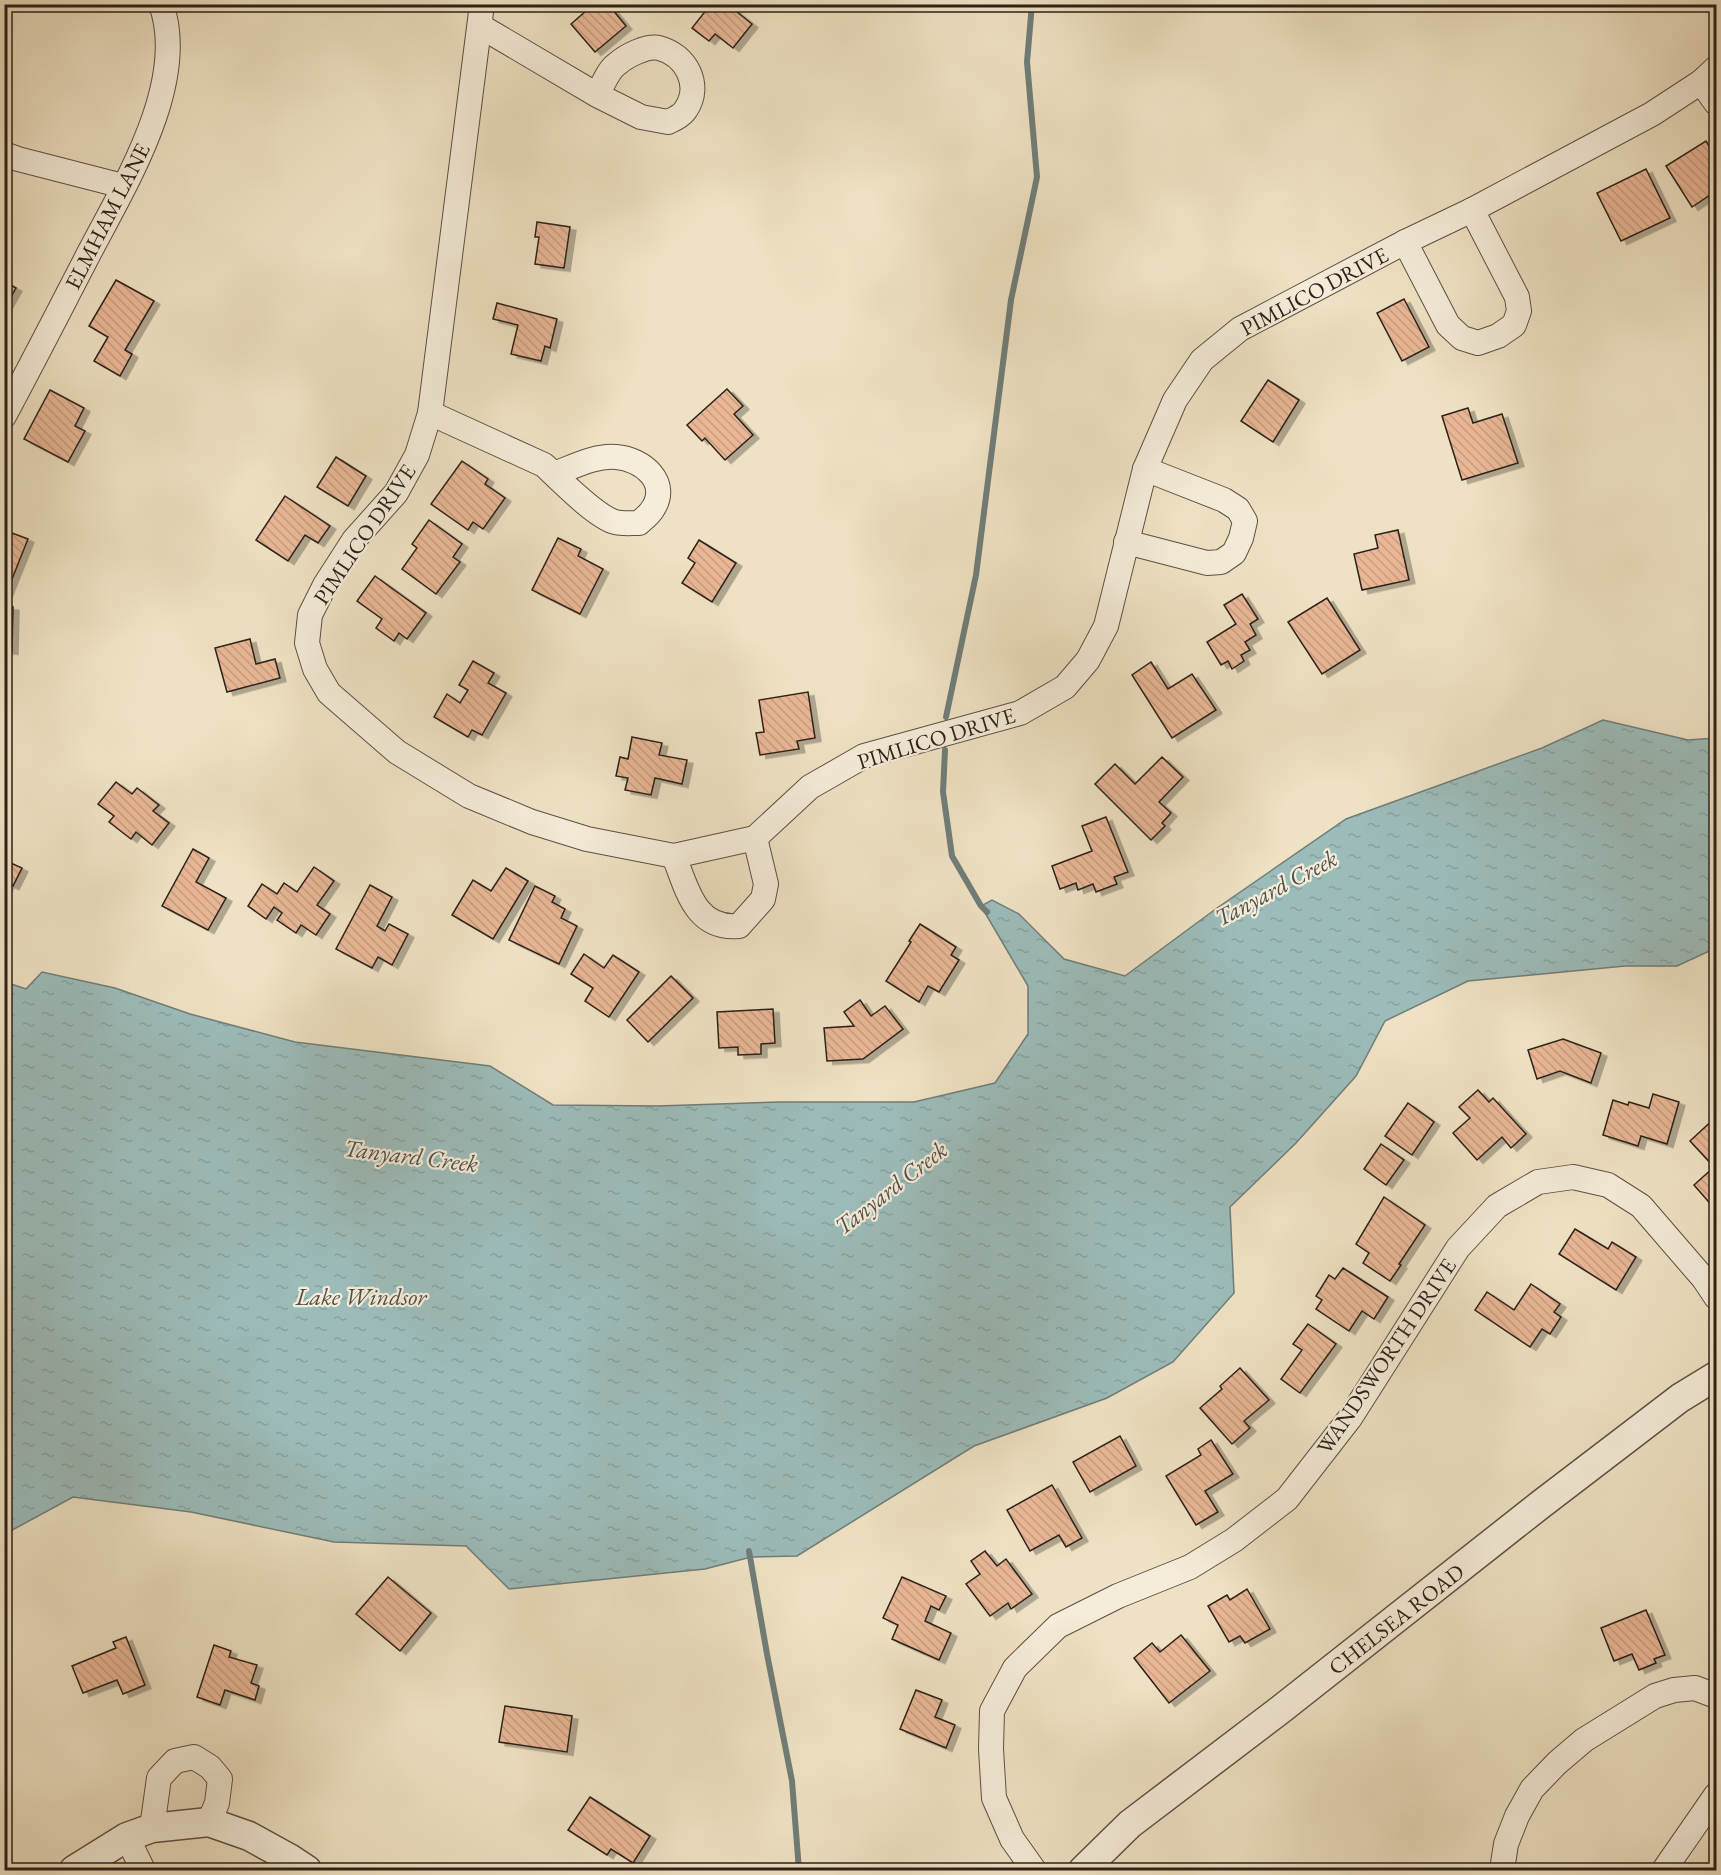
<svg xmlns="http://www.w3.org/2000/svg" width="1721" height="1875" font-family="'EB Garamond',serif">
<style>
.water{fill:url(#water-ripples);stroke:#6f7e79;stroke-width:1.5}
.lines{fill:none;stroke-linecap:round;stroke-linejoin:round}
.stream{stroke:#6f7e79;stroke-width:6}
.building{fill:url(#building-back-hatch);stroke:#2c2018;stroke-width:1.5;filter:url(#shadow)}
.minor-casing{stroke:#5d5043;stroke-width:26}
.tertiary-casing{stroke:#5d5043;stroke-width:31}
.minor{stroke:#f5ecd9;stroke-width:24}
.tertiary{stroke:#f5ecd9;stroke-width:28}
.labels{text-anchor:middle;stroke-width:4.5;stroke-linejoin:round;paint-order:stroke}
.street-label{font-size:22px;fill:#2c2018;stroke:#f5ecd9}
.water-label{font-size:24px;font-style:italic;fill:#4e4f49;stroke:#f5ecd9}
</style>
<defs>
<pattern id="water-ripples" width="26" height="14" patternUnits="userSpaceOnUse" patternTransform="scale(1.5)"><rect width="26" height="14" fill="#9cbcba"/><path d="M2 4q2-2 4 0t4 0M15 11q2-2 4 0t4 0" fill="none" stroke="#87a19f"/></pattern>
<pattern id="building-back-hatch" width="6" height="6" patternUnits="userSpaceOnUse" patternTransform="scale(1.5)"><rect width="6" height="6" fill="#e9b796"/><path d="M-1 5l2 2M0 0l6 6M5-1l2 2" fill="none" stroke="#c89d81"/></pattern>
<filter id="shadow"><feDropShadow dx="6" dy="3.5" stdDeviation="0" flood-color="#0004"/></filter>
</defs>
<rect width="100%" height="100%" fill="#efe2c4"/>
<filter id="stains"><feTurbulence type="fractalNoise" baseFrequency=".00333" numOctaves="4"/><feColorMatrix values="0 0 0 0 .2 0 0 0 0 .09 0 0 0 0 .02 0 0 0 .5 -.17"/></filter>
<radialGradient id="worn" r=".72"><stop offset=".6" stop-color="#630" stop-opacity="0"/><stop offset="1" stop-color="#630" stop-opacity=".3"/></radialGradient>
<!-- water -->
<polygon class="water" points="1603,720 1688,740 1716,738 1716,948 1677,966 1625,966 1468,981 1385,1021 1356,1076 1296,1143 1230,1207 1234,1293 1173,1362 1107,1398 974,1446 797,1556 751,1557 705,1569 509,1589 466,1546 334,1542 191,1512 73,1497 5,1534 5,982 26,989 42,972 115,988 190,1014 295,1042 490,1066 553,1105 658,1106 781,1102 914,1102 995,1083 1028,1034 1028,986 981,906 992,900 1019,914 1064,959 1125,976 1217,908 1346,819 1542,748"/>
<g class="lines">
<!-- stream -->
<g class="stream">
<polyline points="946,717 976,575 1011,300 1037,177 1027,62 1032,4"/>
<polyline points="945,750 943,792 952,856 981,906 987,912"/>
<polyline points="749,1551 767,1654 792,1781 799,1870"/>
</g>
</g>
<!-- building -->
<g class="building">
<polygon points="594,4 608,4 626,26 595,52 571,24"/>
<polygon points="711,4 727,4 752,24 733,48 715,34 709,41 692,28"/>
<polygon points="1706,141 1716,158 1716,191 1692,207 1666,166"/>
<polygon points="1646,169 1670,218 1621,241 1597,193"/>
<polygon points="537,222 570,227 564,268 535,264 539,237 535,237"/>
<polygon points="116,280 154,301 125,350 132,354 120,376 94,361 108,337 89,326"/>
<polygon points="4,281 16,288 4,309"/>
<polygon points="1404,299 1429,347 1402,361 1377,313"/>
<polygon points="497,303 557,319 550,348 545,346 541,361 511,354 518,325 493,319"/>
<polygon points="1268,380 1299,400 1273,442 1241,421"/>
<polygon points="727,389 743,406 734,414 753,435 725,460 705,438 702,441 687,425"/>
<polygon points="50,390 84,408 75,426 85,431 68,462 24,439"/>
<polygon points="1468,408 1473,423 1502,414 1518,463 1462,480 1442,416"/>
<polygon points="336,457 366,476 348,506 317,487"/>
<polygon points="462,461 488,479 485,484 505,498 483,529 473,522 468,530 431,504"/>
<polygon points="285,496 330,526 318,543 305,535 288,561 256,540"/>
<polygon points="429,520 462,544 453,557 460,562 436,594 402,569 417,548 412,544"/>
<polygon points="4,530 28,539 6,594 4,593"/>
<polygon points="1398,530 1409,580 1362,590 1354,554 1378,548 1375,535"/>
<polygon points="558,538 581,549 578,556 603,569 580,614 532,590"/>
<polygon points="699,540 736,563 712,602 682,583 695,563 688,558"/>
<polygon points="375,576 426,613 407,639 399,633 394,641 376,628 382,619 357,601"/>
<polygon points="1242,594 1258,619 1250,624 1256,635 1245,642 1250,650 1241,655 1244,661 1232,669 1228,661 1221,665 1207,642 1236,624 1224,605"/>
<polygon points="1327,598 1360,650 1322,674 1288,622"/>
<polygon points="4,606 13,607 12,651 4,650"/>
<polygon points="250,639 256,664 275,659 280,678 227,692 215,648"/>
<polygon points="473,661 494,673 488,683 506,693 482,735 472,730 468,737 434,717 447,694 460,703 468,690 459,685"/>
<polygon points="1151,662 1168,689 1192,674 1216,710 1172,738 1132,675"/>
<polygon points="808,692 815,738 797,741 799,749 760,755 756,733 764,732 759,700"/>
<polygon points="632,737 662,743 659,755 687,760 682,784 655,778 651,795 625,790 628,778 616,776 620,757 628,759"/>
<polygon points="1162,757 1183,777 1159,802 1171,813 1162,823 1165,826 1151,840 1095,784 1115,764 1135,784"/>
<polygon points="116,782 132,794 137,788 159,805 153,811 169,823 152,845 136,832 131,839 109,822 114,816 98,804"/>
<polygon points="1106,817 1128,872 1114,877 1117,884 1096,892 1093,884 1078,890 1076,883 1060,889 1052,866 1092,851 1082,826"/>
<polygon points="193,849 209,858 196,882 226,898 208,930 162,906"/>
<polygon points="4,860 22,868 13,886 8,884 5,890"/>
<polygon points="314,867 334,881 317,905 330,914 316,935 301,925 296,933 277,920 282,913 274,907 266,919 248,906 262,884 277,894 284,883 297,892"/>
<polygon points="506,868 528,881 493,939 452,915 473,880 491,891"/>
<polygon points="370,885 392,897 377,926 385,931 389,924 408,934 392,965 378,957 372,968 336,949"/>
<polygon points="535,886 555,896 552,902 565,909 561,918 577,926 559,964 509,940"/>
<polygon points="920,924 956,947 951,955 959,960 939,992 928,986 919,1002 886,981 911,942 909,941"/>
<polygon points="584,954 604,968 613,955 639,972 609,1017 585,1001 593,988 571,974"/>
<polygon points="671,976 693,998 648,1042 627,1020"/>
<polygon points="860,1000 871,1016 885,1006 903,1029 863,1059 827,1061 824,1028 854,1026 844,1012"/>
<polygon points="773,1009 775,1043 761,1044 761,1054 738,1055 738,1047 719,1048 717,1012"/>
<polygon points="1563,1039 1601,1053 1591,1083 1560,1071 1537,1079 1528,1050"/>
<polygon points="1478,1090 1489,1102 1493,1098 1526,1134 1511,1148 1502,1137 1477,1160 1453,1133 1470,1118 1459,1107"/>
<polygon points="1653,1094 1679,1102 1667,1144 1641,1136 1638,1146 1603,1135 1613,1100 1628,1105 1629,1102 1649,1108"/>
<polygon points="1408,1103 1434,1122 1412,1155 1385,1136"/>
<polygon points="1716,1117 1716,1206 1714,1208 1694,1185 1714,1167 1690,1141"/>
<polygon points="1381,1144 1404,1160 1386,1185 1364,1169"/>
<polygon points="1384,1197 1425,1225 1399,1264 1401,1265 1390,1281 1363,1263 1369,1253 1356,1244"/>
<polygon points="1575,1229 1608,1249 1612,1242 1636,1257 1616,1290 1559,1254"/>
<polygon points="1343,1268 1388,1297 1374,1319 1362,1311 1349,1331 1316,1309 1322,1300 1316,1296 1329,1275 1335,1279"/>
<polygon points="1531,1284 1560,1304 1554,1312 1561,1317 1550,1334 1542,1329 1530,1347 1475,1310 1487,1292 1514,1310"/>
<polygon points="1308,1324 1336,1344 1300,1393 1281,1379 1302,1350 1293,1344"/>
<polygon points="1240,1368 1269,1400 1244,1421 1250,1428 1232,1444 1200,1408 1222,1389 1220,1386"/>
<polygon points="1120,1436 1136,1466 1090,1492 1073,1462"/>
<polygon points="1211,1440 1233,1474 1205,1491 1218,1512 1196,1525 1166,1476 1201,1455 1198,1449"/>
<polygon points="1052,1485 1082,1538 1066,1547 1059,1535 1030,1551 1007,1510"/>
<polygon points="985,1551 997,1566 1006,1559 1032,1594 1011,1609 1008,1603 990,1616 966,1584 980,1574 971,1561"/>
<polygon points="388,1577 431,1613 400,1651 356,1614"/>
<polygon points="902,1577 946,1596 939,1610 931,1606 925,1621 951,1633 939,1660 892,1639 898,1625 883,1618"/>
<polygon points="1247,1589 1270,1629 1245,1643 1240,1636 1229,1642 1208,1606 1227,1595 1230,1600"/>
<polygon points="1646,1610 1665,1655 1654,1659 1656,1663 1639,1670 1632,1654 1614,1661 1601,1628"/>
<polygon points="1181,1635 1210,1671 1169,1703 1134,1658 1152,1643 1160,1652"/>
<polygon points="126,1637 145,1685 123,1694 117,1680 83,1693 72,1666 116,1648 113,1642"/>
<polygon points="214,1645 231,1651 229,1657 257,1665 251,1683 259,1686 255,1700 225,1690 220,1705 197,1697"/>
<polygon points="916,1690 942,1700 935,1717 955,1725 946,1748 900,1729"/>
<polygon points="505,1706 572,1716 567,1752 499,1742"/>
<polygon points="590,1797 650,1836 633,1863 611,1849 607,1855 568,1830"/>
</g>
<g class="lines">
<defs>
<g id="minor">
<polyline points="482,4 430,413 417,455 396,493 354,540 325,585 310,615 307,643 315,669 329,693 397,752 469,796 532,822 587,839 674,856 755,838 810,787 864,756 1020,713 1065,687 1088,660 1106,626 1145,469 1175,400 1202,360 1240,329 1405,242 1472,210 1652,114 1701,82 1716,68"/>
<path d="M480,26l117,69 44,22 27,5c6,-3 15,-7 18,-13 16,-24 0,-54 -27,-61 -12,-3 -33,8 -42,16 -9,6 -14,21 -20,31"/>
<polyline points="1701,82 1716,103"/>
<polyline points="4,154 18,159 123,186"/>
<polyline points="1405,242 1448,325 1462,338 1478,343 1498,336 1514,325 1519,311 1517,297 1472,210"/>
<path d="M430,413l114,52c15,14 52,52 71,57 7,2 16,1 24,1 4,-4 10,-8 13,-13 19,-27 -9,-51 -36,-53 -21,-2 -43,10 -62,17"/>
<path d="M4,416c28,-52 54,-103 81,-155 35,-69 105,-176 76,-257"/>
<polyline points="1126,542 1207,563 1221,562 1234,553 1241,538 1245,521 1238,509 1224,500 1145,469"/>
<path d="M674,856c13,33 21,74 65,70l24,-27 3,-15 -11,-46"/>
<polyline points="152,1828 159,1778 175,1761 194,1757 210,1767 220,1779 217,1803 209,1822"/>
<polyline points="127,1837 143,1870"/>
<polyline points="1034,1870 1012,1839 994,1798 991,1749 992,1711 1015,1668 1058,1626 1118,1596 1190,1567 1234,1540 1287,1499 1350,1418 1458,1248 1497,1206 1538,1182 1573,1177 1608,1185 1641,1206 1704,1279 1716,1297"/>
<polyline points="1502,1870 1506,1844 1517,1816 1532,1789 1557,1763 1584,1740 1655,1696 1674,1690 1695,1688 1716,1696"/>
<polyline points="1664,1870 1716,1795"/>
</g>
<g id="tertiary">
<polyline points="74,1870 127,1837 152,1828 209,1822 249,1836 289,1858 307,1870"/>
<polyline points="1083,1870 1130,1824 1280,1710 1540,1505 1680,1398 1716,1376"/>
</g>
</defs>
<!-- minor casing -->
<use href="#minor" class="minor-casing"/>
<!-- tertiary casing -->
<use href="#tertiary" class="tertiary-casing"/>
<!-- minor -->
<use href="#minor" class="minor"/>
<!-- tertiary -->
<use href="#tertiary" class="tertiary"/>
</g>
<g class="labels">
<!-- street labels -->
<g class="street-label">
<text transform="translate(107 216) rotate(-63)" y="8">ELMHAM LANE</text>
<text transform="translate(1314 291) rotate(-28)" y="8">PIMLICO DRIVE</text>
<text transform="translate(364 534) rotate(-56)" y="8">PIMLICO DRIVE</text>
<text transform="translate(936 738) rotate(-17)" y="8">PIMLICO DRIVE</text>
<text transform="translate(1386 1356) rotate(-56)" y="8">WANDSWORTH DRIVE</text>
<text transform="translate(1396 1619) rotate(-38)" y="8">CHELSEA ROAD</text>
</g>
<!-- water labels -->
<g class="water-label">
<text transform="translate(1276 888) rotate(-28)" y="8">Tanyard Creek</text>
<text transform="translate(411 1156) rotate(7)" y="8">Tanyard Creek</text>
<text transform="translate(891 1188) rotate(-38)" y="8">Tanyard Creek</text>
<text x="361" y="1305">Lake Windsor</text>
</g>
</g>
<!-- margin -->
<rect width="1721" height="1875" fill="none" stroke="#efe2c4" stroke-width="24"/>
<rect x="6" y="6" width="1709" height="1863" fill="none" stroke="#2c2018" stroke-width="3"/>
<rect x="12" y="12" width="1697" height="1851" fill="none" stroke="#2c2018" stroke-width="1.5"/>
<rect width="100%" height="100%" filter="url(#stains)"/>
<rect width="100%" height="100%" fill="url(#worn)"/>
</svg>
